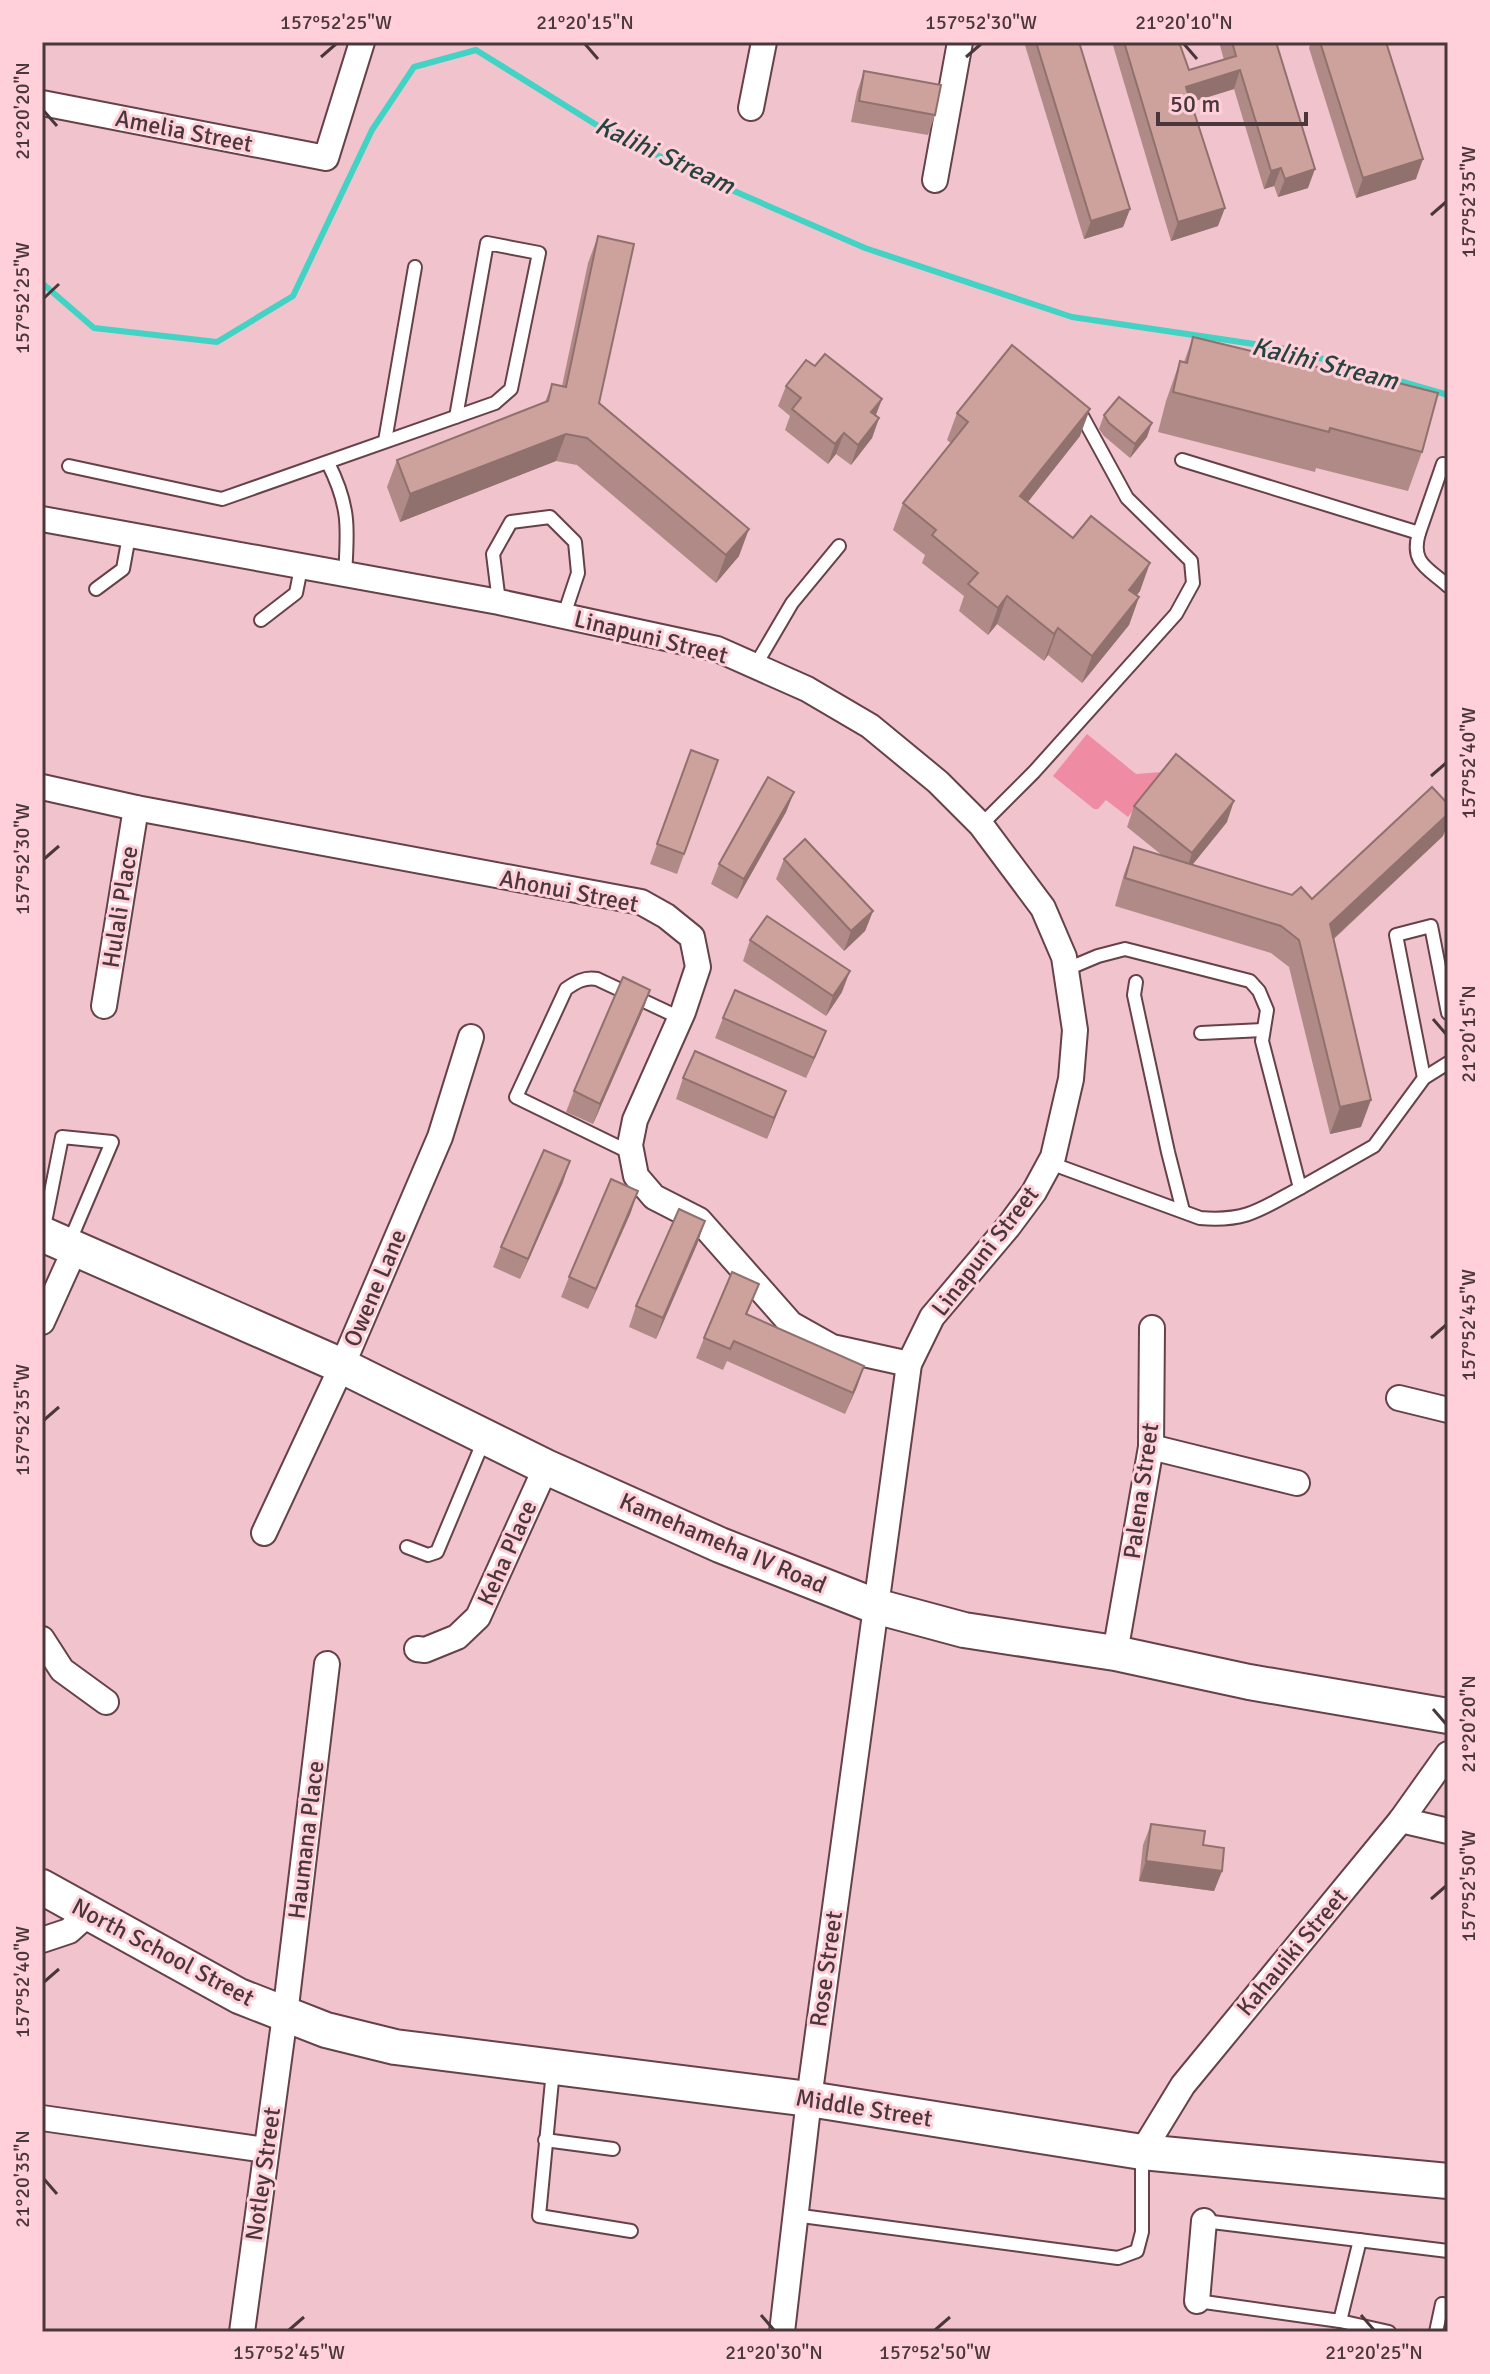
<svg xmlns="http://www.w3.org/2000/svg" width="1490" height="2374" font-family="Signika,sans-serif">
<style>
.green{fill:#ef8ba3}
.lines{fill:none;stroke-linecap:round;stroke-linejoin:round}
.stream{stroke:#42d3c4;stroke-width:6}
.lane-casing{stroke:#664149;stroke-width:16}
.street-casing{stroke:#664149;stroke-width:28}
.secondary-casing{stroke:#664149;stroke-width:38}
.lane{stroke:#fff;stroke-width:12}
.street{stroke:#fff;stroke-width:24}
.secondary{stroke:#fff;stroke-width:34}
.wall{fill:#b08a86}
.shaded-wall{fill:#90716d}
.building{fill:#cda19c;stroke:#90716d;stroke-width:2}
.ticks{fill:none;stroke:#4a373b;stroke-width:3}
.labels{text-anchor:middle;stroke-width:6;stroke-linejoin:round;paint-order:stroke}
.street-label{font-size:24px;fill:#4a373b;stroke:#ffd0d9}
.water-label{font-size:26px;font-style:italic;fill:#25433f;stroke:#ffd0d9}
.neatline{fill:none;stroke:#4a373b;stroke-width:3}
.ticks-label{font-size:20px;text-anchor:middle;fill:#4a373b}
</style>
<rect width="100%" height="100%" fill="#f1c3cc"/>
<!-- green -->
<polygon class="green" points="1087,734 1136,774 1162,772 1128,817 1106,800 1098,809 1094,809 1053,776"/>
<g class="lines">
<!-- stream -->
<polyline class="stream" points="42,283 94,328 217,342 293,296 372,130 414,67 476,50 603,129 711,181 865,248 1072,317 1288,349 1448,395"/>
<defs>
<g id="lane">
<polyline points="385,441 415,267"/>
<polyline points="1182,460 1419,533 1443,464 1448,465"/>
<path d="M328,463c22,43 20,66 17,112"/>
<polyline points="69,466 222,499 495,403 511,389 539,253 487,243 456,417"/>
<path d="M1419,533c-9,30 9,35 29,53"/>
<polyline points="96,589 123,569 129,536"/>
<polyline points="499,602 493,554 511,522 550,517 575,542 578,573 564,615"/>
<polyline points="261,620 296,593 301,568"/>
<polyline points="755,666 792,603 839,546"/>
<polyline points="981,825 1034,772 1176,614 1193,583 1191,561 1127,498 1081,414"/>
<polyline points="1136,982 1134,995 1168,1152 1183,1211"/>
<polyline points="1201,1033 1263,1030"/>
<polyline points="1424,1078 1396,935 1431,926 1448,1013"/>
<path d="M631,1153l-115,-56 50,-108c10,-7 18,-12 31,-10l83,39"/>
<path d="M1050,1163l150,55c47,4 61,-9 100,-30l-38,-147 5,-31 -8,-19 -9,-10 -125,-32 -27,7 -31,13"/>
<polyline points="1300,1188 1374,1146 1424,1078 1448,1063"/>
<polyline points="43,1232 62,1137 112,1142 69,1243"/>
<polyline points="407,1547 428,1555 437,1552 484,1440"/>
<polyline points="553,2070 539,2216 631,2231"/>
<polyline points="545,2140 613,2149"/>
<polyline points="794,2215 1118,2258 1137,2251 1142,2232 1142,2155"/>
<polyline points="1204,2221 1448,2251"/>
<polyline points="1197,2301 1340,2321 1360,2240"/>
<polyline points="1340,2321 1389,2332"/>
<polyline points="1436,2332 1442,2304 1448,2305"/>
</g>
<g id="street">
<polyline points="42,103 326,158 362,42"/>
<polyline points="751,108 764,42"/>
<polyline points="935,180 960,42"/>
<polyline points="42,519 499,602 717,649 807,689 870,726 938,782 981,825 1043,908 1064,957 1075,1030 1071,1079 1053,1157 1034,1192 1008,1227 932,1317 909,1364 809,2099 782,2332"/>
<polyline points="42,787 136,808 641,902 666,916 692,937 698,967 683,1012 635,1120 630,1145 636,1176 654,1197 699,1220 791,1324 832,1347 909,1364"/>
<polyline points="104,1006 136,808"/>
<polyline points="42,1322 75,1249"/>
<polyline points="1399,1398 1448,1410"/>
<polyline points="1151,1447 1297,1483"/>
<polyline points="264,1533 342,1366 440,1137 471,1037"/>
<polyline points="42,1639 62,1670 106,1702"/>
<polyline points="417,1649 425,1650 457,1637 478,1617 546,1467"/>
<polyline points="1115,1653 1151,1447 1152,1328"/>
<polyline points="1401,1820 1448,1831"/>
<polyline points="42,1940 69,1931 89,1913"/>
<polyline points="42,2118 266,2150"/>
<polyline points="1142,2152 1183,2085 1401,1820 1448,1754"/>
<polyline points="1197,2301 1204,2221"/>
<polyline points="242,2332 285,2015 327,1664"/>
</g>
<g id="secondary">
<polyline points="42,1234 342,1366 546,1467 720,1545 875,1606 964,1630 1115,1653 1249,1682 1448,1716"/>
<polyline points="42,1887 239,1996 326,2030 395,2047 809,2099 1142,2152 1448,2181"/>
</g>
</defs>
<!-- lane casing -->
<use href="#lane" class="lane-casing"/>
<!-- street casing -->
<use href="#street" class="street-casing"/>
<!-- secondary casing -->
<use href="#secondary" class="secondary-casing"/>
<!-- lane -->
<use href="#lane" class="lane"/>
<!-- street -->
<use href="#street" class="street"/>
<!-- secondary -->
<use href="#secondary" class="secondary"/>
</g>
<!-- wall -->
<g class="wall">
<polygon points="1024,42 1079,42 1130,209 1123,227 1084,239"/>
<polygon points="1112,42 1179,42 1189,70 1224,60 1219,42 1276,42 1308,188 1278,197 1274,186 1264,189 1234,89 1191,102 1218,226 1171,241"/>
<polygon points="1311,42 1386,42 1416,179 1356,198 1309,48"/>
<polygon points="864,71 935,115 928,135 851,122 857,92"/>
<polygon points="598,236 599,403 739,556 716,583 577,465 556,461 400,522 387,487 397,460 545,402 552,384 562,386 588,263"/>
<polygon points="1193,337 1422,452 1408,491 1316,468 1315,472 1158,432 1166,401 1180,361 1184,362"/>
<polygon points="815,366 882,399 876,415 879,418 872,438 851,465 836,454 828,464 785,430 790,416 778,406 786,386"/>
<polygon points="957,413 1080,436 1028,502 1140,591 1136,596 1139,597 1129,625 1082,683 1048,655 1044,661 997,624 988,635 959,611 964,596 922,563 925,555 893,530 903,503 951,443 947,440"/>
<polygon points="1104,415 1147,437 1130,458 1104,436 1099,429"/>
<polygon points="691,750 718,760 677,874 650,864"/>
<polygon points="794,792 786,812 737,899 711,884 719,864"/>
<polygon points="1134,806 1227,822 1192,865 1292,895 1312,899 1443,836 1334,939 1361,1127 1330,1134 1289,967 1271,953 1115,906 1124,874 1134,847 1163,856 1127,827"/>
<polygon points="784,859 873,911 865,931 844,951 776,879"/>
<polygon points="750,940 842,992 826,1016 743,961"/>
<polygon points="650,990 643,1010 593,1124 566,1112 574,1091"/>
<polygon points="723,1018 826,1031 806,1078 715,1038"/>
<polygon points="683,1078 786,1091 767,1139 676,1099"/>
<polygon points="563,1182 520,1279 493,1267 501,1247"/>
<polygon points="631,1212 588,1309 561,1297 569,1277"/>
<polygon points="698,1242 656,1339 629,1327 636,1306"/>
<polygon points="751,1305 747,1314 864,1366 845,1414 727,1361 723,1370 696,1358 704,1338"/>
<polygon points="1151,1824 1203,1845 1222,1871 1214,1891 1139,1881 1143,1845"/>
</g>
<!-- shaded-wall -->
<g class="shaded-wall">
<polygon points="1240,70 1234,89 1179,106 1186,87"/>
<polygon points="1423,159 1416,179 1356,198 1363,178"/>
<polygon points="1281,168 1274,186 1264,189 1271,171"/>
<polygon points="1315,169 1308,188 1278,197 1285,179"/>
<polygon points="1225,208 1218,226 1171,241 1178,222"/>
<polygon points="1130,209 1123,227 1084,239 1091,221"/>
<polygon points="882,399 874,419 871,412"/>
<polygon points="1090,409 1080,436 1011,523 1020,496"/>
<polygon points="879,418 872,438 851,465 858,445"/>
<polygon points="1152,423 1147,437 1130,458 1135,444"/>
<polygon points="844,433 836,454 828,464 835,444"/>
<polygon points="566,434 556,461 400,522 410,494"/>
<polygon points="749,529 739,556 716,583 726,555"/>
<polygon points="1150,563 1140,591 1119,617 1129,590"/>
<polygon points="1007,596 997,624 988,635 998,608"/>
<polygon points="1139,597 1129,625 1082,683 1092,656"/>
<polygon points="1058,628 1048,655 1044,661 1054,634"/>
<polygon points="794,792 786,812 737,899 744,879"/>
<polygon points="1234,801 1227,822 1185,874 1192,853"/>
<polygon points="1448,814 1448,823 1443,836 1320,951 1330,924"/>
<polygon points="873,911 865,931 844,951 851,931"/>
<polygon points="850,971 842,992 826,1016 833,996"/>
<polygon points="650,990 643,1010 593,1124 600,1104"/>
<polygon points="826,1031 818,1051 806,1078 814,1058"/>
<polygon points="786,1091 778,1111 767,1139 774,1118"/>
<polygon points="1371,1100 1361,1127 1330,1134 1340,1107"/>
<polygon points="570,1161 563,1182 520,1279 528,1259"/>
<polygon points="638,1191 631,1212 588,1309 596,1289"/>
<polygon points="705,1221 698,1242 656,1339 663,1318"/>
<polygon points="864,1366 857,1387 845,1414 853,1393"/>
<polygon points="1146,1861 1222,1871 1214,1891 1139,1881"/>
</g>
<!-- building -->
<g class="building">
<polygon points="1036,42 1079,42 1130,209 1091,221"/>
<polygon points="1124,42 1179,42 1189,70 1236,56 1232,42 1276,42 1315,169 1285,179 1281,168 1271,171 1240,70 1186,87 1225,208 1178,222"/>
<polygon points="1320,42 1386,42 1423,159 1363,178"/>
<polygon points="864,71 941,85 935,115 859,101"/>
<polygon points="598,236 634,244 599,403 749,529 726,555 587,438 566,434 410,494 397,460 548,401 552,384 566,387"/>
<polygon points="1193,337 1342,373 1343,369 1438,393 1422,452 1330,428 1329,432 1173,392 1180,361 1187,363"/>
<polygon points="1012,345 1090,409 1020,496 1073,538 1091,516 1150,563 1129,590 1139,597 1092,656 1058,628 1054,634 1007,596 998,608 968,584 978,573 932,535 936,530 903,503 968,422 957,413"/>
<polygon points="825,354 882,399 871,412 879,418 858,445 844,433 835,444 792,409 801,398 786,386 806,360 815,366"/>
<polygon points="1119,397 1152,423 1135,444 1109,423 1104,415"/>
<polygon points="691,750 718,760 684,854 657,844"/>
<polygon points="1176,754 1234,801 1192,853 1134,806"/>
<polygon points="768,777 794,792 744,879 719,864"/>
<polygon points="1432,787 1448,804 1448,814 1330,924 1371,1100 1340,1107 1299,940 1281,926 1125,878 1134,847 1292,895 1301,887 1312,899"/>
<polygon points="805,839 873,911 851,931 784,859"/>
<polygon points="767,916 850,971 833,996 750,940"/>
<polygon points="623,977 650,990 600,1104 574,1091"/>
<polygon points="735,990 826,1031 814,1058 723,1018"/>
<polygon points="695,1051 786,1091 774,1118 683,1078"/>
<polygon points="544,1150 570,1161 528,1259 501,1247"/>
<polygon points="611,1179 638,1191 596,1289 569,1277"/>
<polygon points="679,1209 705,1221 663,1318 636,1306"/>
<polygon points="732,1272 759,1284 746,1314 864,1366 853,1393 734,1341 730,1349 704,1338"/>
<polygon points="1151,1824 1205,1831 1203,1845 1224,1848 1222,1871 1146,1861"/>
</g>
<!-- ticks -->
<path class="ticks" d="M585,44l13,15M1184,44l13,15M321,57l15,-13M966,57l15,-13M44,111l13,15M1431,215l15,-13M44,298l15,-14M1431,776l15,-13M44,859l15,-13M1433,1019l13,15M1431,1338l15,-13M44,1420l15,-13M1433,1709l13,15M1431,1899l15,-13M44,1982l15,-13M44,2179l13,15M761,2315l13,15M1361,2315l13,15M289,2330l15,-13M935,2330l15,-13"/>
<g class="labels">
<!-- street labels -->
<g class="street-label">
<text transform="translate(184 131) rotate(11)" y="8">Amelia Street</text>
<text transform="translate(651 637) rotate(14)" y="8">Linapuni Street</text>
<text transform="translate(569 891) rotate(11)" y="8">Ahonui Street</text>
<text transform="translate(120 907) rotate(-81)" y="8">Hulali Place</text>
<text transform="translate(985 1251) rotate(-52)" y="8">Linapuni Street</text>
<text transform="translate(375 1288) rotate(-67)" y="8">Owene Lane</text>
<text transform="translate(1141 1491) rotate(-82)" y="8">Palena Street</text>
<text transform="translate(723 1543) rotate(23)" y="8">Kamehameha IV Road</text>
<text transform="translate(507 1553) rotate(-66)" y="8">Keha Place</text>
<text transform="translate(306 1840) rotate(-83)" y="8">Haumana Place</text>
<text transform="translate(163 1952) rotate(28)" y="8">North School Street</text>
<text transform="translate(1292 1952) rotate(-50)" y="8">Kahauiki Street</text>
<text transform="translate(826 1969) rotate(-82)" y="8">Rose Street</text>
<text transform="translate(864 2108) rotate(9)" y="8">Middle Street</text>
<text transform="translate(263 2174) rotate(-82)" y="8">Notley Street</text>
</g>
<!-- water labels -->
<g class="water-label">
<text transform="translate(665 155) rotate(25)" y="9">Kalihi Stream</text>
<text transform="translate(1325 363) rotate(14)" y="9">Kalihi Stream</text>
</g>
</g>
<!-- border -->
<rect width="1490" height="2374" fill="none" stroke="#ffd0d9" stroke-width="88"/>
<!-- scale -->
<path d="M1158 112v12h148v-12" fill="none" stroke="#4a373b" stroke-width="4"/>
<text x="1170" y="112" font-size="24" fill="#4a373b" stroke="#ffd0d9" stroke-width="6" paint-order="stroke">50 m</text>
<rect x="44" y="44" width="1402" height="2286" class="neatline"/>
<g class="ticks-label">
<text x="336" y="29">157°52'25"W</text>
<text x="585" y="29">21°20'15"N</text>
<text x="981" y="29">157°52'30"W</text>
<text x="1184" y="29">21°20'10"N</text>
<text transform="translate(22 111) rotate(-90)" y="7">21°20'20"N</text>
<text transform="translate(1468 202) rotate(-90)" y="7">157°52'35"W</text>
<text transform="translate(22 298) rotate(-90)" y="7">157°52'25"W</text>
<text transform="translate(1468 763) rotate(-90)" y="7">157°52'40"W</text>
<text transform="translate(22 859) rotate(-90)" y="7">157°52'30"W</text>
<text transform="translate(1468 1034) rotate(-90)" y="7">21°20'15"N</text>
<text transform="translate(1468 1325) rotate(-90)" y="7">157°52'45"W</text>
<text transform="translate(22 1420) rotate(-90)" y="7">157°52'35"W</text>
<text transform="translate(1468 1724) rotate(-90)" y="7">21°20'20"N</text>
<text transform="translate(1468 1886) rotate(-90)" y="7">157°52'50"W</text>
<text transform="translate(22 1982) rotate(-90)" y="7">157°52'40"W</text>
<text transform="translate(22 2179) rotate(-90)" y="7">21°20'35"N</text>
<text x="289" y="2359">157°52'45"W</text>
<text x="774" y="2359">21°20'30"N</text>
<text x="935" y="2359">157°52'50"W</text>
<text x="1374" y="2359">21°20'25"N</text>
</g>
</svg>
